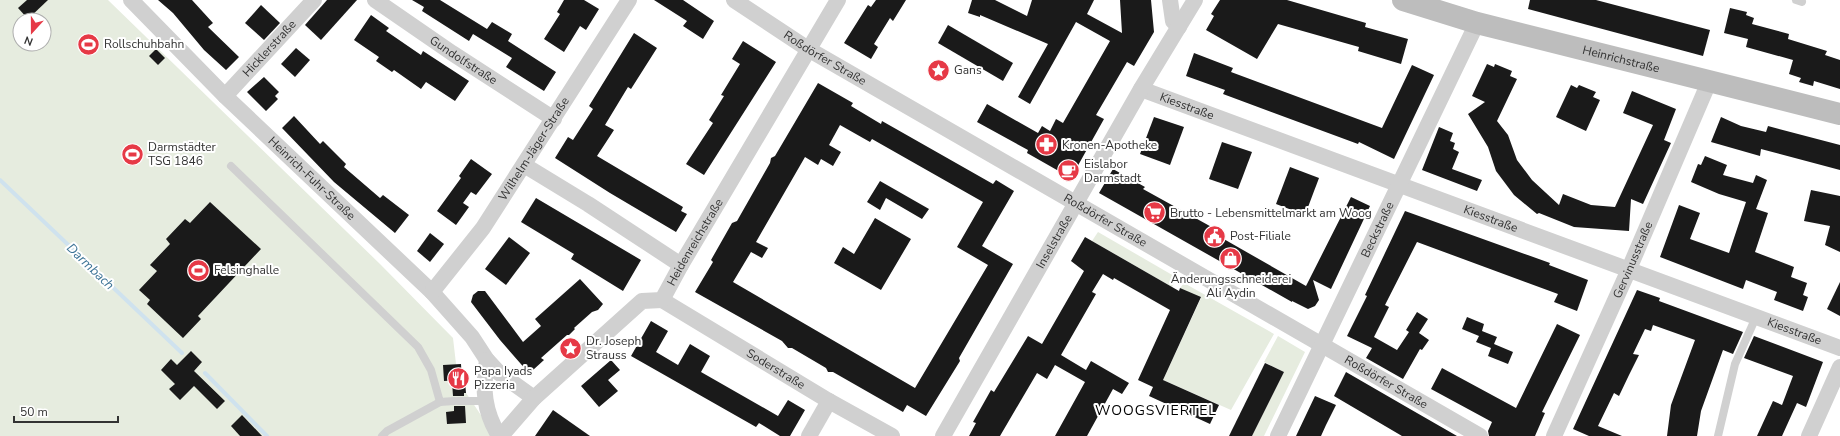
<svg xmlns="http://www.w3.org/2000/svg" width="1840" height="436" font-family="'Nunito Sans',sans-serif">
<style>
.green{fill:#e6ecdf;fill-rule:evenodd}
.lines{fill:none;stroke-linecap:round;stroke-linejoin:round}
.stream{stroke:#cfe2ee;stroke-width:4}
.building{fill:#1a1a1a;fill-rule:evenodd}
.service{stroke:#d0d0d0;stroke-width:8}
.minor{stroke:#d0d0d0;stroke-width:16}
.secondary{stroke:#bdbdbd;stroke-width:22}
.labels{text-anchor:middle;stroke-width:4;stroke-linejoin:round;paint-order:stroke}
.poi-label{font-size:12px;fill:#333;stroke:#fff;text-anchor:start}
.street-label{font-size:12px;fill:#333;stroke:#fff}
.water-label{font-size:13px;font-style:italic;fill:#3f7597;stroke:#fff}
.quarter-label{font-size:14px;letter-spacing:1px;fill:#000;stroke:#fff}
</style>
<rect width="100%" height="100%" fill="#fff"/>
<!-- green -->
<g class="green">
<path d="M0,0h108l272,264 73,74 5,43 37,55h-495zM20,20h24v24h-24z"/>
<polygon points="1098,232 1174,276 1175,281 1172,287 1092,241"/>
<polygon points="1184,283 1274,334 1231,410 1163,380 1201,298 1180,288"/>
<polygon points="1278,336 1305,352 1264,436 1252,436 1284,372 1264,362"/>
</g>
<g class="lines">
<!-- stream -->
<g class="stream">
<polyline points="0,180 182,353"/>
<polyline points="205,373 267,436"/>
</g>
</g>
<!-- building -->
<g class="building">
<polygon points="27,0 48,0 28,19 18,8"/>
<polygon points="158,0 192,0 213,23 208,27 239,57 226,70 204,50 173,13"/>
<polygon points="327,0 357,0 321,40 305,25"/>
<polygon points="412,0 440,0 487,29 492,22 512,34 508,41 556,72 544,91 506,67 512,58 473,34 469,41 422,11 424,7"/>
<polygon points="564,0 584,0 599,9 586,30 580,26 564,52 544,39 560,14 557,12"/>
<polygon points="654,0 683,0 714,21 703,39 683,26 687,21"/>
<polygon points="876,0 906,0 893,21 890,18 874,44 878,47 871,59 844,43 868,5 871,7"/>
<polygon points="972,0 995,0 1027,16 1032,0 1094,0 1087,14 1122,33 1120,0 1151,0 1154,32 1134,66 1127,62 1096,115 1104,119 1071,178 1027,153 1028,150 977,122 987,104 1038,133 1042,126 1050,131 1056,119 1063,123 1110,41 1076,22 1030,104 1018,97 1048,44 980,15 980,17 968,13"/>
<polygon points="1220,0 1287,0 1366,23 1365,27 1408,39 1401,64 1358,51 1359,47 1278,24 1257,59 1206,30 1214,16 1211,14"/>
<polygon points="1530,0 1596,0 1710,30 1703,56 1528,9"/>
<polygon points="261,5 280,23 264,40 245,23"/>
<polygon points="1730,8 1747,12 1746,15 1754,18 1752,24 1789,34 1788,39 1827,51 1825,55 1840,60 1840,89 1814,81 1813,86 1799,82 1801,78 1789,74 1793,60 1746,47 1748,39 1724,33"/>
<polygon points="371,15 389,28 386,31 421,55 423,51 469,81 455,101 426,82 421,89 394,70 392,72 376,61 379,57 354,40"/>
<polygon points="948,25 1013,63 1003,81 938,43"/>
<polygon points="634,33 657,48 631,89 628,87 605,125 614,130 597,156 683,207 681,211 687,214 676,232 610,193 555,158 568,137 573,140 593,109 589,106"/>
<polygon points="743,41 776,62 704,175 686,164 713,123 709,120 724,96 721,95 740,64 732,59"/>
<polygon points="296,48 310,60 295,77 281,64"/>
<polygon points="156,49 165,58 158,65 149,56"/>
<polygon points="1194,53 1233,68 1231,72 1382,128 1412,65 1434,75 1394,159 1359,142 1358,144 1223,94 1225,90 1186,76"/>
<polygon points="1487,64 1494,67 1495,64 1512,71 1510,76 1517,79 1497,121 1508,135 1517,160 1532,180 1559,205 1563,194 1591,205 1615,207 1653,125 1623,113 1632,91 1676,109 1664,140 1671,143 1643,204 1631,199 1629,231 1574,227 1539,213 1537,214 1514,195 1496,171 1488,147 1468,114 1485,102 1472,96"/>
<polygon points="264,77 279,92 275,96 278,99 266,111 247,92"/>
<path d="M818,83l35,20 -2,3 30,18 1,-3 111,63 3,-4 18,11 -32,55 31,18 -54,94 1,3 -34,55 -19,-11 -4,7 -70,-40h-5l-2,-4 -34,-20h-4l-6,-7 -87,-49 18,-30 -2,-2 21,-37 5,-2 33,-58 1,-5 4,-2zM840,125l30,17 2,-3 111,63 -26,45 31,18 -73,123 -182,-106 18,-30 11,6 6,-10 -12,-6 49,-85 13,8 3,-6 12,7 8,-14 -12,-7z"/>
<polygon points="1571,85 1577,88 1579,85 1596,92 1593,97 1600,100 1586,131 1556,117"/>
<polygon points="294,116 320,144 323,141 346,164 344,167 380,198 383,195 409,215 395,233 334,182 282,128"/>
<polygon points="1154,117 1184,127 1170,165 1140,154"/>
<polygon points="1721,117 1741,126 1766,132 1768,126 1840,145 1840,170 1761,149 1760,156 1711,142"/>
<polygon points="1439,127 1453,133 1450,141 1455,143 1453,149 1459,152 1452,169 1482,180 1477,191 1422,170"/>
<polygon points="1222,142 1252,152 1238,189 1209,179"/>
<polygon points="1705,156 1727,165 1723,175 1753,183 1756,175 1767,180 1756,209 1768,213 1755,252 1794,267 1791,277 1807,283 1803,295 1808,297 1803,311 1774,300 1777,292 1746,280 1743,289 1660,257 1679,205 1700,213 1690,239 1729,253 1746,202 1719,194 1691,182 1698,164 1701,165"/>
<polygon points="471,159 492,174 476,195 471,192 463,203 469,207 456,225 437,211 461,178 459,176"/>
<polygon points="1290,167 1319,178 1305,215 1276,204"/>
<polygon points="1113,169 1145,187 1143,189 1217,230 1215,234 1306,286 1351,197 1370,206 1331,289 1313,280 1319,300 1315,306 1308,309 1292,301 1292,302 1099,193"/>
<polygon points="880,181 929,209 922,219 886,198 880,210 867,202"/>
<polygon points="1811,190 1840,196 1840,252 1825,245 1830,226 1804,221"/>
<polygon points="536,198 641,260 623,291 571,259 574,254 521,222"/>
<polygon points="210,202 261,249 198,316 201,319 183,338 147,304 150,300 139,290 157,271 150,265 170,244 166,239 185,219 190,223"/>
<polygon points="1405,211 1550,263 1549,265 1588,280 1577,311 1554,302 1558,294 1417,242 1385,305 1389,307 1374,337 1397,350 1409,332 1406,330 1417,312 1428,319 1419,333 1429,340 1422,350 1420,349 1403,379 1366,358 1372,348 1347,336 1367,296 1365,295"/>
<polygon points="875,218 911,239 881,290 834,263 843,247 854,254"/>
<polygon points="430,233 444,244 430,262 417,251"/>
<polygon points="509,237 530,253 506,285 485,269"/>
<polygon points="1085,237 1179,291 1180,288 1201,297 1163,380 1219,405 1210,424 1149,396 1153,387 1138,380 1170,310 1114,278 1113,280 1103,274 1092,292 1096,294 1061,355 1086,370 1091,361 1129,383 1122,394 1113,389 1087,436 1055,436 1085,382 1055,365 1047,379 1037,373 1000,436 969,436 976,423 973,422 991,390 994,392 1028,336 1042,344 1084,271 1071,261"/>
<polygon points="580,279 603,304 598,310 592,312 574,328 575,329 569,335 567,335 541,358 544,360 533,370 531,367 527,371 500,340 471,302 473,295 478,291 485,291 523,342 541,326 535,319"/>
<polygon points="1840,282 1840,316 1827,309"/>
<polygon points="1637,290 1660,298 1659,301 1743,332 1733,354 1723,350 1701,411 1697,436 1667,436 1671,405 1695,340 1653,325 1651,331 1645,329 1633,354 1639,355 1629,375 1619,396 1614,393 1598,426 1622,436 1589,436 1573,429"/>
<polygon points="1467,317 1484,324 1482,331 1497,337 1494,344 1513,352 1508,364 1488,356 1491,348 1476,342 1479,336 1462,329"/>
<polygon points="651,321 668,331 656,352 678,365 690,344 710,356 701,372 778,416 788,400 805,410 790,436 780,436 759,423 756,427 631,356"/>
<polygon points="1557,324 1580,335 1542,412 1545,413 1535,436 1489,436 1488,431 1492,422 1431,389 1442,368 1516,408"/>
<polygon points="1754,336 1823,362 1806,407 1797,403 1782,436 1757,436 1773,401 1782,405 1793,376 1744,358"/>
<polygon points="191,351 202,362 194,371 225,401 217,409 194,386 180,400 169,389 175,384 161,370 171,359 177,365"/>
<polygon points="611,360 620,370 608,380 618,391 599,407 581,386"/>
<polygon points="1265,363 1284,372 1252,436 1229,436"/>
<polygon points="461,364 462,380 444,381 443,365"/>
<polygon points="1346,372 1410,409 1457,436 1402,436 1334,396"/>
<polygon points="465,381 466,393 464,393 464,396 453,396 452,382"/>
<polygon points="1315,396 1336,405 1326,425 1321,436 1296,436"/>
<polygon points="454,406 465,406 466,423 447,424 446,412 454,411"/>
<polygon points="553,410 590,436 535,436"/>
<polygon points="242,415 262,436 240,436 231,426"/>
</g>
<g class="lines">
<!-- service -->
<g class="service">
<polyline points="1796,0 1802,2"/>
<polyline points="231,166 418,347 431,370 440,402 454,401"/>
<polyline points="458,401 485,401"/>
<polyline points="382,436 387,431 440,402"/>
<polyline points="1718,436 1735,364 1756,317"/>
</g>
<!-- minor -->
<g class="minor">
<path id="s1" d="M131,0l94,96 207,196 40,45 15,23 12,13 35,25"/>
<path id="s2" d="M375,0l77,53 102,66"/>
<path id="s3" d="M734,0l74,49 672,387"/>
<polyline points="1170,0 1173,21 1179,27"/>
<path id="s4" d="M1141,89l699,259"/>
<path id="s5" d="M225,96l89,-96"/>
<polyline points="524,165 588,204 681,265"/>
<path id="s6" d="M432,292l51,-64 146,-228"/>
<path id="s7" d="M662,300l167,101 63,35"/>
<path d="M487,360c-5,29 -3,51 12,76"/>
<path id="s8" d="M501,436l33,-38 108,-97 20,-1 19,-35 157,-265"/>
<polyline points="809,436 829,401"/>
<path id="s9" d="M943,436l198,-347 54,-89"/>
<path id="s10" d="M1278,436l199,-413"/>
<path id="s11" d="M1554,436l72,-160 83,-194"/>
<polyline points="1809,436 1840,367"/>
</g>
<!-- secondary -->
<path class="secondary" id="s12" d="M1403,0l74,23 363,91"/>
</g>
<!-- icons -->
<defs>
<symbol id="stadium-disc" viewBox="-11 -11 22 22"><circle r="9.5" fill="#e63946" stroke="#fff"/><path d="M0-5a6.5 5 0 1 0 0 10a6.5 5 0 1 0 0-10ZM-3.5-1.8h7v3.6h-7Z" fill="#fff"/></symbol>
<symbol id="sight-disc" viewBox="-11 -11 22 22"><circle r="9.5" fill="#e63946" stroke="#fff"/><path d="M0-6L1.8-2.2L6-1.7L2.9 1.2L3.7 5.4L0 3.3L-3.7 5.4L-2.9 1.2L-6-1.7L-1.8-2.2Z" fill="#fff"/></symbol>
<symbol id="pharmacy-disc" viewBox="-11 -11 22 22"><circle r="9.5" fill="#e63946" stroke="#fff"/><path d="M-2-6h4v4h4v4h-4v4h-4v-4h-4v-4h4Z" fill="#fff"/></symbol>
<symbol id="cafe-disc" viewBox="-11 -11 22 22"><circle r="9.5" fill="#e63946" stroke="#fff"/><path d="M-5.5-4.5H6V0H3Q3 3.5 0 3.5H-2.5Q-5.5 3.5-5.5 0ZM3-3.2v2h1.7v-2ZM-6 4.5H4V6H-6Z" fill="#fff"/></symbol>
<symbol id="supermarket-disc" viewBox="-11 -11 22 22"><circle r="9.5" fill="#e63946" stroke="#fff"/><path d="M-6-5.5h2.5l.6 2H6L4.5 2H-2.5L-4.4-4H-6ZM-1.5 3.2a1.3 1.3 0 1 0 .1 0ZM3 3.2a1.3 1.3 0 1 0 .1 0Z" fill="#fff"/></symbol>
<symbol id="civic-disc" viewBox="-11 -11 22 22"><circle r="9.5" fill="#e63946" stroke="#fff"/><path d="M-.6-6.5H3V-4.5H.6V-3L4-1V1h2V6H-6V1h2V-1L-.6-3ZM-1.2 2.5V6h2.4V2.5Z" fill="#fff"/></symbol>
<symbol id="shop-disc" viewBox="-11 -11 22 22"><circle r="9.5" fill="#e63946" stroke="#fff"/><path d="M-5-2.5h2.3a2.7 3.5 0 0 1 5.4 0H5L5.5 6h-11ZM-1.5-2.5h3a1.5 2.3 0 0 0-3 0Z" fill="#fff"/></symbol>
<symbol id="restaurant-disc" viewBox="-11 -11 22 22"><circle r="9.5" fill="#e63946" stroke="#fff"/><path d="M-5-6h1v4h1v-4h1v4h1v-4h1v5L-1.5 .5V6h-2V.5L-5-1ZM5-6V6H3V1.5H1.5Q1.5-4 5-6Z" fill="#fff"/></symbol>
</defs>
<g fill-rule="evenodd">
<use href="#stadium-disc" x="76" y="32" width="25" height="25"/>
<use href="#sight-disc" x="926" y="58" width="25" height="25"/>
<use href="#pharmacy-disc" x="1034" y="132" width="25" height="25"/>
<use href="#stadium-disc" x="120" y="142" width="25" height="25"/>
<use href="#cafe-disc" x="1056" y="158" width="25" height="25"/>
<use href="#supermarket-disc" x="1142" y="200" width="25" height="25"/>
<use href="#civic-disc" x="1202" y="224" width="25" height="25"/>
<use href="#shop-disc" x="1218" y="246" width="25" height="25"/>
<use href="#stadium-disc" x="186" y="258" width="25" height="25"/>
<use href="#sight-disc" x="558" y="336" width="25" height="25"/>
<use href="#restaurant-disc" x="446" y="366" width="25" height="25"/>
</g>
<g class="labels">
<!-- poi labels -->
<g class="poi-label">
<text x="104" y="48">Rollschuhbahn</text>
<text x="954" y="74">Gans</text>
<text x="1062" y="149">Kronen-Apotheke</text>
<text x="148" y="151">Darmstädter<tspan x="148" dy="14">TSG 1846</tspan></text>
<text x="1084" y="168">Eislabor<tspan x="1084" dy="14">Darmstadt</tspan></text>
<text x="1170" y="217">Brutto - Lebensmittelmarkt am Woog</text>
<text x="1230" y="240">Post-Filiale</text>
<text x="214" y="274">Felsinghalle</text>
<text x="1231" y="283" text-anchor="middle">Änderungsschneiderei<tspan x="1231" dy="14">Ali Aydin</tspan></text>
<text x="586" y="345">Dr. Joseph<tspan x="586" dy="14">Strauss</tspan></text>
<text x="474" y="375">Papa Iyads<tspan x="474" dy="14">Pizzeria</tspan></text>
</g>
<!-- street labels -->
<g class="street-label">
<text dy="4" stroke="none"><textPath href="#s5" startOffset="65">Hicklerstraße</textPath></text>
<text dy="4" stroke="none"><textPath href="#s3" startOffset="108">Roßdörfer Straße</textPath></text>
<text dy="4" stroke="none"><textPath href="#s12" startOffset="226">Heinrichstraße</textPath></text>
<text dy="4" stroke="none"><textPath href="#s2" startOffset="107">Gundolfstraße</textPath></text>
<text dy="4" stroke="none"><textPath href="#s4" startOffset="49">Kiesstraße</textPath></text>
<text dy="4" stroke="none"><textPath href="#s6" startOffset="176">Wilhelm-Jäger-Straße</textPath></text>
<text dy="4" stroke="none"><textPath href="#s1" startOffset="254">Heinrich-Fuhr-Straße</textPath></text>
<text dy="4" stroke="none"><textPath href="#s4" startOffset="373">Kiesstraße</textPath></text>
<text dy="4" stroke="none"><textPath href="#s3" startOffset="432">Roßdörfer Straße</textPath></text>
<text dy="4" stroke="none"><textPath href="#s10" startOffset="229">Beckstraße</textPath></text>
<text dy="4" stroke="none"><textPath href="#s8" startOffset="282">Heidenreichstraße</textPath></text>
<text dy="4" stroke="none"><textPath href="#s9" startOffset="224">Inselstraße</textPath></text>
<text dy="4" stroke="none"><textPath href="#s11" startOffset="193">Gervinusstraße</textPath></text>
<text dy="4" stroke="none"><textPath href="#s4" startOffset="697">Kiesstraße</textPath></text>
<text dy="4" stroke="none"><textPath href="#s7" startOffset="133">Soderstraße</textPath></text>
<text dy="4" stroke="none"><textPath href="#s3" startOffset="756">Roßdörfer Straße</textPath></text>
</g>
<!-- water labels -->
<g class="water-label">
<text transform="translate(91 266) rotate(44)" y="5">Darmbach</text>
</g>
<!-- quarter labels -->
<g class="quarter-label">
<text x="1156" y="415">WOOGSVIERTEL</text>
</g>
</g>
<!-- north arrow -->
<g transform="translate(32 32) rotate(201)"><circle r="19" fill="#ffffff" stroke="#adadad"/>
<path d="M0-3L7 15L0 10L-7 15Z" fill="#e63946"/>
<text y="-6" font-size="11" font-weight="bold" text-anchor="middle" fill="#333333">N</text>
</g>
<!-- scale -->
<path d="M14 416v6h104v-6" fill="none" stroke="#333333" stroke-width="2"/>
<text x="20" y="416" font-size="12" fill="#333333" stroke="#ffffff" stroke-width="3" paint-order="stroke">50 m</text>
</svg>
